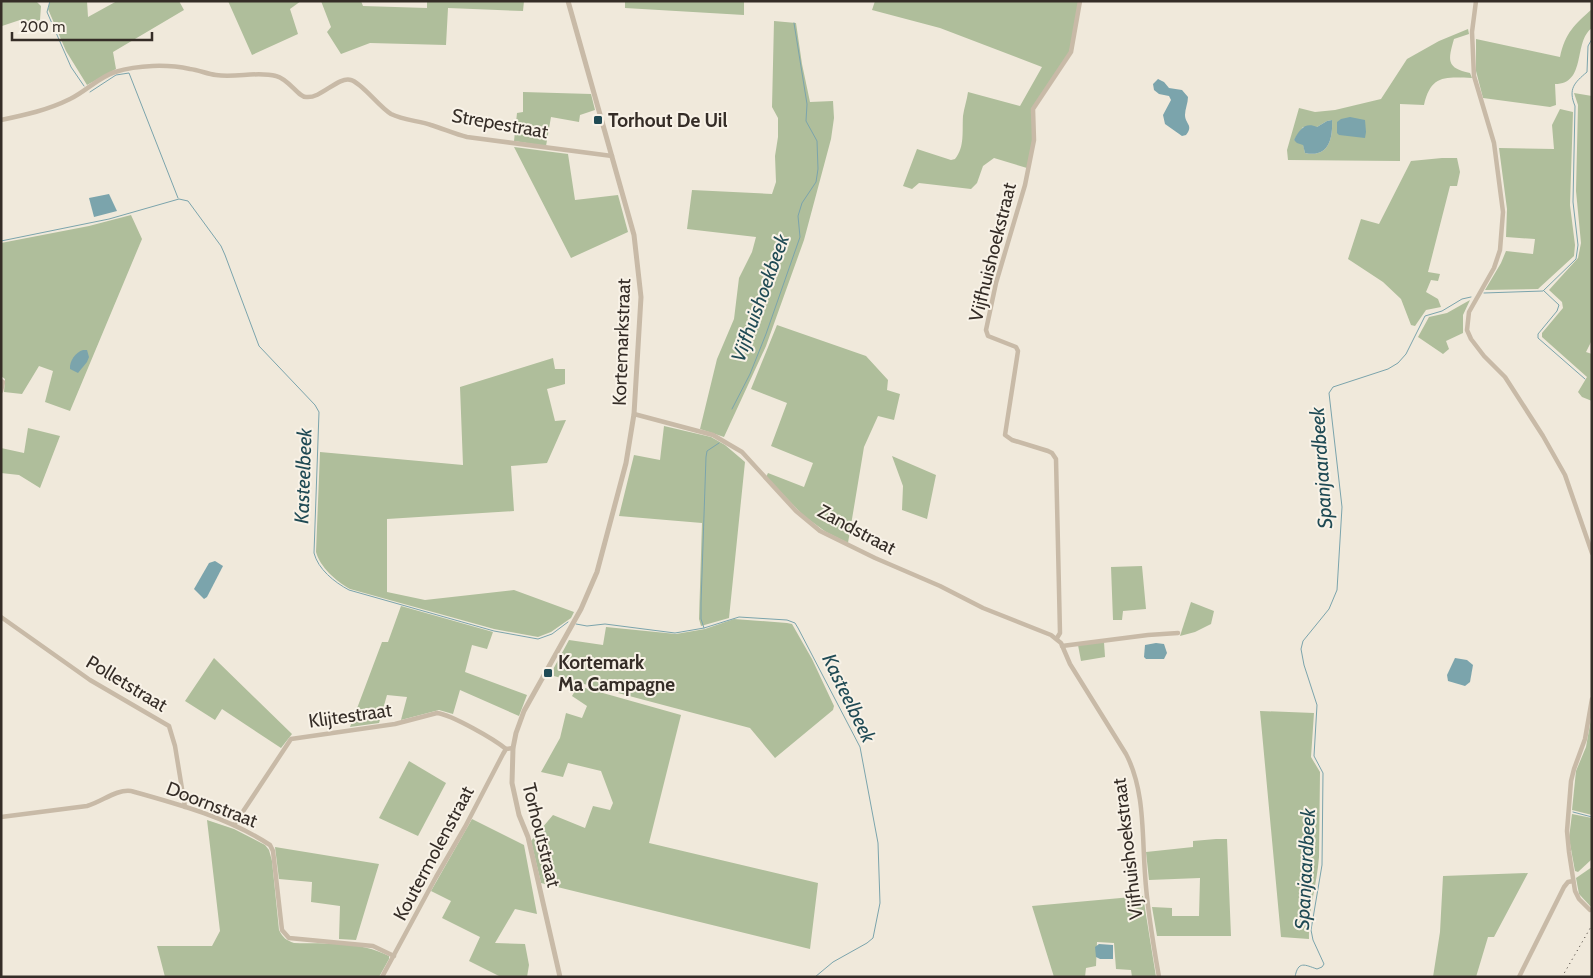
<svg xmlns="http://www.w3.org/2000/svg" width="1593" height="978" font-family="Cabin,sans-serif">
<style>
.green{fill:#afbe9b;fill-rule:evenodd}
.water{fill:#7ba4ac}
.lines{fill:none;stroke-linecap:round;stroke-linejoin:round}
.stream{stroke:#7ba4ac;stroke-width:1}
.minor{stroke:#c8baa7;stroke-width:4.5}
.tertiary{stroke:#c8baa7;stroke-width:5}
.rail{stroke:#352d27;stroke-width:1;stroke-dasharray:1 4;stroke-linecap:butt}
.poi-dot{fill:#1f4a54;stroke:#f8f2e7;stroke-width:2}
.labels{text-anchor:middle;stroke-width:4;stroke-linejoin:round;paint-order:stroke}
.poi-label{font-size:19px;font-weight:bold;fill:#352d27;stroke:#f8f2e7;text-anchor:start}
.street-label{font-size:19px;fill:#352d27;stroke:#f8f2e7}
.water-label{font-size:20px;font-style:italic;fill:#1f4a54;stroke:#f8f2e7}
</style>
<rect width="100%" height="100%" fill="#f0e9db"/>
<!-- green -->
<g class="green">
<polygon points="1,1 36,1 41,6 40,20 30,23 20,20 2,26"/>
<polygon points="50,1 87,1 88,17 117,1 179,1 184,10 113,52 116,69 87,85 66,51 48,9"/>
<polygon points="228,1 301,1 290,9 298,34 252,55"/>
<polygon points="321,1 361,1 363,6 427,8 427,1 524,1 523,11 448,8 446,45 370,43 341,54 327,32 331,27"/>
<polygon points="625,1 744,1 744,15 625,8"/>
<path d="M875,1h205l-11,52 -36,54v31l-6,30 -33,-10 -11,8 -6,17 -6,6 -52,-6 -7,6 -9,-3 14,-37 34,11 4,-1c10,-12 7,-28 8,-43 1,-8 4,-16 5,-24l52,14 22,-39 -102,-39 -68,-18z"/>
<path d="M1592,9v19c-19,13 -5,56 -37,56l1,21 -6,2 -67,-9 -7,-27v-32l84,18c5,-24 15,-33 32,-48z"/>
<polygon points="774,21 796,23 802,64 810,102 833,101 834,118 831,139 804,240 766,346 724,437 700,429 717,359 734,319 739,278 752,252 756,237 687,229 692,190 772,194 776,182 775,156 778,137 778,118 772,107"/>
<path d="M1468,29l1,5 -15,5c-6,21 -8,29 16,34l2,5c-28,-1 -41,-3 -48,27l-24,-1v57l-112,-1 -1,-10 12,-42 16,4 20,-2 46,-11 26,-40 32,-18zM1332,120c1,20 -4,38 -27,33l-2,-9 -9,-4 9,-13h14l10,-6z"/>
<polygon points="523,92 591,94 595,110 580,115 579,122 551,117 546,146 514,141 517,113 523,112"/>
<polygon points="1574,93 1592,96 1592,340 1586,352 1592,354 1592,401 1582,397 1578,392 1587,377 1542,337 1542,333 1563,308 1562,302 1549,290 1578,258 1581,243 1576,191 1578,105"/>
<polygon points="1560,109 1573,112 1570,205 1575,245 1574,256 1538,289 1485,290 1501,263 1506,251 1533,254 1535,239 1506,237 1507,209 1499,148 1554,149 1552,125"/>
<polygon points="514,147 568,154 575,200 618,195 628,232 571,258"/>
<polygon points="1442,158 1457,158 1460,172 1457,186 1450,186 1428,272 1440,274 1438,281 1431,280 1426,292 1438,299 1441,307 1426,310 1415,326 1411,325 1401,299 1383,282 1348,259 1361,219 1379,224 1411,161"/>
<polygon points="131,215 142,239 70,411 45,402 53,371 39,366 22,394 4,392 5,379 1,376 1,243 89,226"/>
<polygon points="1470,300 1463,315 1463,333 1446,341 1449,349 1443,354 1418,337 1429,317 1447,313"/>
<polygon points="777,325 866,356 888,380 887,390 900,394 894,420 878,416 864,447 848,543 826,532 804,516 766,477 768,473 804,487 813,463 771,446 787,403 751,389"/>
<path d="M553,358l2,11h10v15l-18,5 8,32 11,-1 -19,43 -36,3 3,45 -127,8v73l38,8 89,-10 60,22 -3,6 -20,14 -13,5 -44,-8 -144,-40c-14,-8 -30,-22 -34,-37l4,-100 143,13 -3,-78z"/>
<polygon points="664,426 711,437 725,445 745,462 729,618 701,626 699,619 702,523 619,516 634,455 660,460"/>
<polygon points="28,428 60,436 40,488 19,475 1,473 1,448 24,453"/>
<polygon points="892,456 936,475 927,519 902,510 903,486"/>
<polygon points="1142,566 1146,609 1123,611 1122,620 1113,620 1111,567"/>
<polygon points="1191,602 1214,611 1211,624 1195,632 1180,636"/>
<polygon points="401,606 493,632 487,649 472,645 465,672 527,695 519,716 460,690 453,714 439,710 401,720 407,697 387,695 379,723 350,727 382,642 388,642"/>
<polygon points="734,619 787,623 792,624 812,659 834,706 833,710 775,758 750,728 550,675 569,640 603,645 606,627 676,634 705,629"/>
<polygon points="1104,642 1105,657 1081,661 1078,645"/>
<polygon points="214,658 292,734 281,748 222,709 215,720 185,701"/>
<polygon points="578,686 681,715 649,843 818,883 810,949 541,883 531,841 553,815 585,828 593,806 610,810 613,803 601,771 568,763 563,777 541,772 560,738 566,713 582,718 587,706 572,696"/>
<path d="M1260,711l54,2 -3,44 9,15 -1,85c-2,28 -11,53 -10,82l-28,-2z"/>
<polygon points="1591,719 1592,719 1592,815 1572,810 1576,771 1586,747"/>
<polygon points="409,761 446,783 418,836 379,818"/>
<polygon points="1572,814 1592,818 1592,859 1578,872 1575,871 1569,838"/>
<polygon points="472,819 524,845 537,914 515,909 495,943 525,944 529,965 527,977 501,977 469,961 480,937 442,918 451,901 431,891"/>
<path d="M207,820l27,9 31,16 4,5 3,11 7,69c4,8 7,10 15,13 31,1 66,-2 95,13v3l-10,18h-214l-8,-31h55l8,-15z"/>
<polygon points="1216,839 1227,839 1231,936 1157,936 1152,907 1172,908 1172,916 1199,916 1200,878 1149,880 1146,852 1193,847 1193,841"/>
<polygon points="275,847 379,864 356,940 339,939 340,906 311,902 312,882 279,879"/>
<polygon points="1592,867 1592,908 1579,894 1576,878"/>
<polygon points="1528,873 1494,937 1488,937 1476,977 1433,977 1440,932 1443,876"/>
<polygon points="1143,896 1156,977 1132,977 1131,970 1116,969 1114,943 1097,942 1096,966 1086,968 1085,977 1054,977 1032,906"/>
</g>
<!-- water -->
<g class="water">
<path d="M1158,79l6,3 5,6 13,2 6,7c0,6 -3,12 -3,18 0,9 9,10 1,20l-4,1 -17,-12 -2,-9 8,-15 -2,-4 -10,-2 -5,-4 -1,-6z"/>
<polygon points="1350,117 1365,120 1366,132 1365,138 1339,135 1337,133 1337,122 1341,119"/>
<path d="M1332,120c1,20 -4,38 -27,33l-2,-8 -6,-2 -3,-3c6,-11 11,-18 23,-13l10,-6z"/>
<polygon points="109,194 117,211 94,217 89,198"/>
<path d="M83,350h4l2,7 -2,5 -9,11 -8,-4c-1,-8 6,-17 13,-19z"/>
<polygon points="215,561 223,566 207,597 204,599 194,589 209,563"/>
<polygon points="1156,643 1164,644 1167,653 1164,659 1146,659 1144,657 1145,645"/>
<polygon points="1455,658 1467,660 1473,665 1470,682 1465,686 1448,681 1447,675"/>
<polygon points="1099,944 1113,945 1113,959 1100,959 1096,957 1095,947"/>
</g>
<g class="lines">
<!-- stream -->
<g class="stream">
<polyline points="50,1 47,12 71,67 84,86"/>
<polyline points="90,92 116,75 129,73 178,198"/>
<path d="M1,241l108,-22 70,-20 9,2 33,45 4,9 34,91 56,59 4,7 -5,141c4,16 20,29 35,37l145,41 44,8 14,-5 16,-12"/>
<polyline points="1544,291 1559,305 1557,311 1538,334 1538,338 1585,379"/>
<path d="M1484,293l59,-2 33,-32 2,-14 -5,-43 2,-96c-7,-17 -1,-23 12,-34l1,-26 4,-7"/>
<polyline points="732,409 750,374 766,334 800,237 798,216 802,203 816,182 818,169 817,141 806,121 807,104 794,23"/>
<polyline points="576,624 587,626 605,624 675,633 704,628 739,617 787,620 795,623 798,628 860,747 878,843 880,903 873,938 867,943 833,962 815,977"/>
<polyline points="704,628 701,619 701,603 706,457 707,451 719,443"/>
<polyline points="1573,812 1592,817"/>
<path d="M1295,977c3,-17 10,-12 22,-8l5,-2 2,-3 -11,-24 -2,-10 11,-65 1,-92 -9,-17 3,-51 -13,-40 -3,-16 2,-8 26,-32 8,-19 5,-83 -13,-114 4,-6 55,-18 10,-6 8,-9 19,-38 17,-5 20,-12 9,-2"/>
</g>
<!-- minor -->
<g class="minor">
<polyline points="1476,1 1472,32 1474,76 1494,143 1503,212 1500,250 1494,268 1469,312 1467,330 1471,339 1484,356 1505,377 1543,436 1565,475 1592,553"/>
<path d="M1,120c24,-5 47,-10 69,-21 15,-7 29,-22 45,-27 23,-7 52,-8 75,-3 9,1 17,5 26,6 20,3 41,-4 60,1 13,3 22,21 30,21 15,2 32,-21 45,-17 11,3 28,27 40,34 12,6 28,7 40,11 13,4 24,9 36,12l145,19"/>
<polyline points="1,381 3,382 1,391"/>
<path d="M634,414l79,21 29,17 54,59 24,20 55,27 65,28 43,22 68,27 10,8 9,21 56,90c19,36 16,81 19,120 2,34 8,69 14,103"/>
<polyline points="1,617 90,680 169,726 175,746 185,807"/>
<polyline points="1057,638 1060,633 1056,459 1052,453 1048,451 1012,440 1005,435 1018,351 1016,347 988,336 986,330 996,283 1025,185 1034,140 1033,109 1071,52 1080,1"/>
<polyline points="1062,646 1148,635 1178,633"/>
<path d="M1,817l86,-11c15,-4 29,-17 44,-15 47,13 98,27 139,54l3,6 9,79 7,8 84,8 21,10"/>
<path d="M234,825l57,-86 104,-15 42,-11c15,2 57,26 69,36"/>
<polyline points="1590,910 1579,899 1575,891 1569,852 1567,831 1571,781 1574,769 1585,739 1592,699"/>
<polyline points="382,977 436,877 465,827 503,754 506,749 513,748"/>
<polyline points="1519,977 1564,887 1568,882 1573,881"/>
</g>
<!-- tertiary -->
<polyline class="tertiary" points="560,977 528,837 519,815 512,783 513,748 516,733 524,711 581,609 597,572 626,463 634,414 641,297 634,235 568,1"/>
<!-- rail -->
<polyline class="rail" points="1562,977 1592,925"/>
</g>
<!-- markers -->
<g class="poi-dot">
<rect x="593" y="115" width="10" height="10" rx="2.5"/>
<rect x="543" y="668" width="10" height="10" rx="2.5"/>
</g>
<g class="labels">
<!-- poi labels -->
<g class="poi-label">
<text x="608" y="127">Torhout De Uil</text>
<text x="558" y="669">Kortemark<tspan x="558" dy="22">Ma Campagne</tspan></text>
</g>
<!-- street labels -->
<g class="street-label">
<text transform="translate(500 123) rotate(10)" y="7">Strepestraat</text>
<text transform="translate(992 252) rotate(-76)" y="7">Vijfhuishoekstraat</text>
<text transform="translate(621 342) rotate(-88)" y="7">Kortemarkstraat</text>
<text transform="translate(857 529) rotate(28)" y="7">Zandstraat</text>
<text transform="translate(127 683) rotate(31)" y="7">Polletstraat</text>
<text transform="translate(350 715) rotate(-8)" y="7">Klijtestraat</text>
<text transform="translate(212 804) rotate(21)" y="7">Doornstraat</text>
<text transform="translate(542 835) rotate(76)" y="7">Torhoutstraat</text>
<text transform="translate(1127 849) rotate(-97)" y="7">Vijfhuishoekstraat</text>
<text transform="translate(433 853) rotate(-62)" y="7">Koutermolenstraat</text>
</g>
<!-- water labels -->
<g class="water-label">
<text transform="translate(760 298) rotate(-70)" y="7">Vijfhuishoekbeek</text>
<text transform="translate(1321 468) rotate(-94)" y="7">Spanjaardbeek</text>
<text transform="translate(303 476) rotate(-88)" y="7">Kasteelbeek</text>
<text transform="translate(849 698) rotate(64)" y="7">Kasteelbeek</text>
<text transform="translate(1305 869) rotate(-87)" y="7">Spanjaardbeek</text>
</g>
</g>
<!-- border -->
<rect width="1593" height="978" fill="none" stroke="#352d27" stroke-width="5"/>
<!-- scale -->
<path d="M12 32v8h140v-8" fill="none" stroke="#352d27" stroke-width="2.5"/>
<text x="20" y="32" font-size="15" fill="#352d27" stroke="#f8f2e7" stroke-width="4" paint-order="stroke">200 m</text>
</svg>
